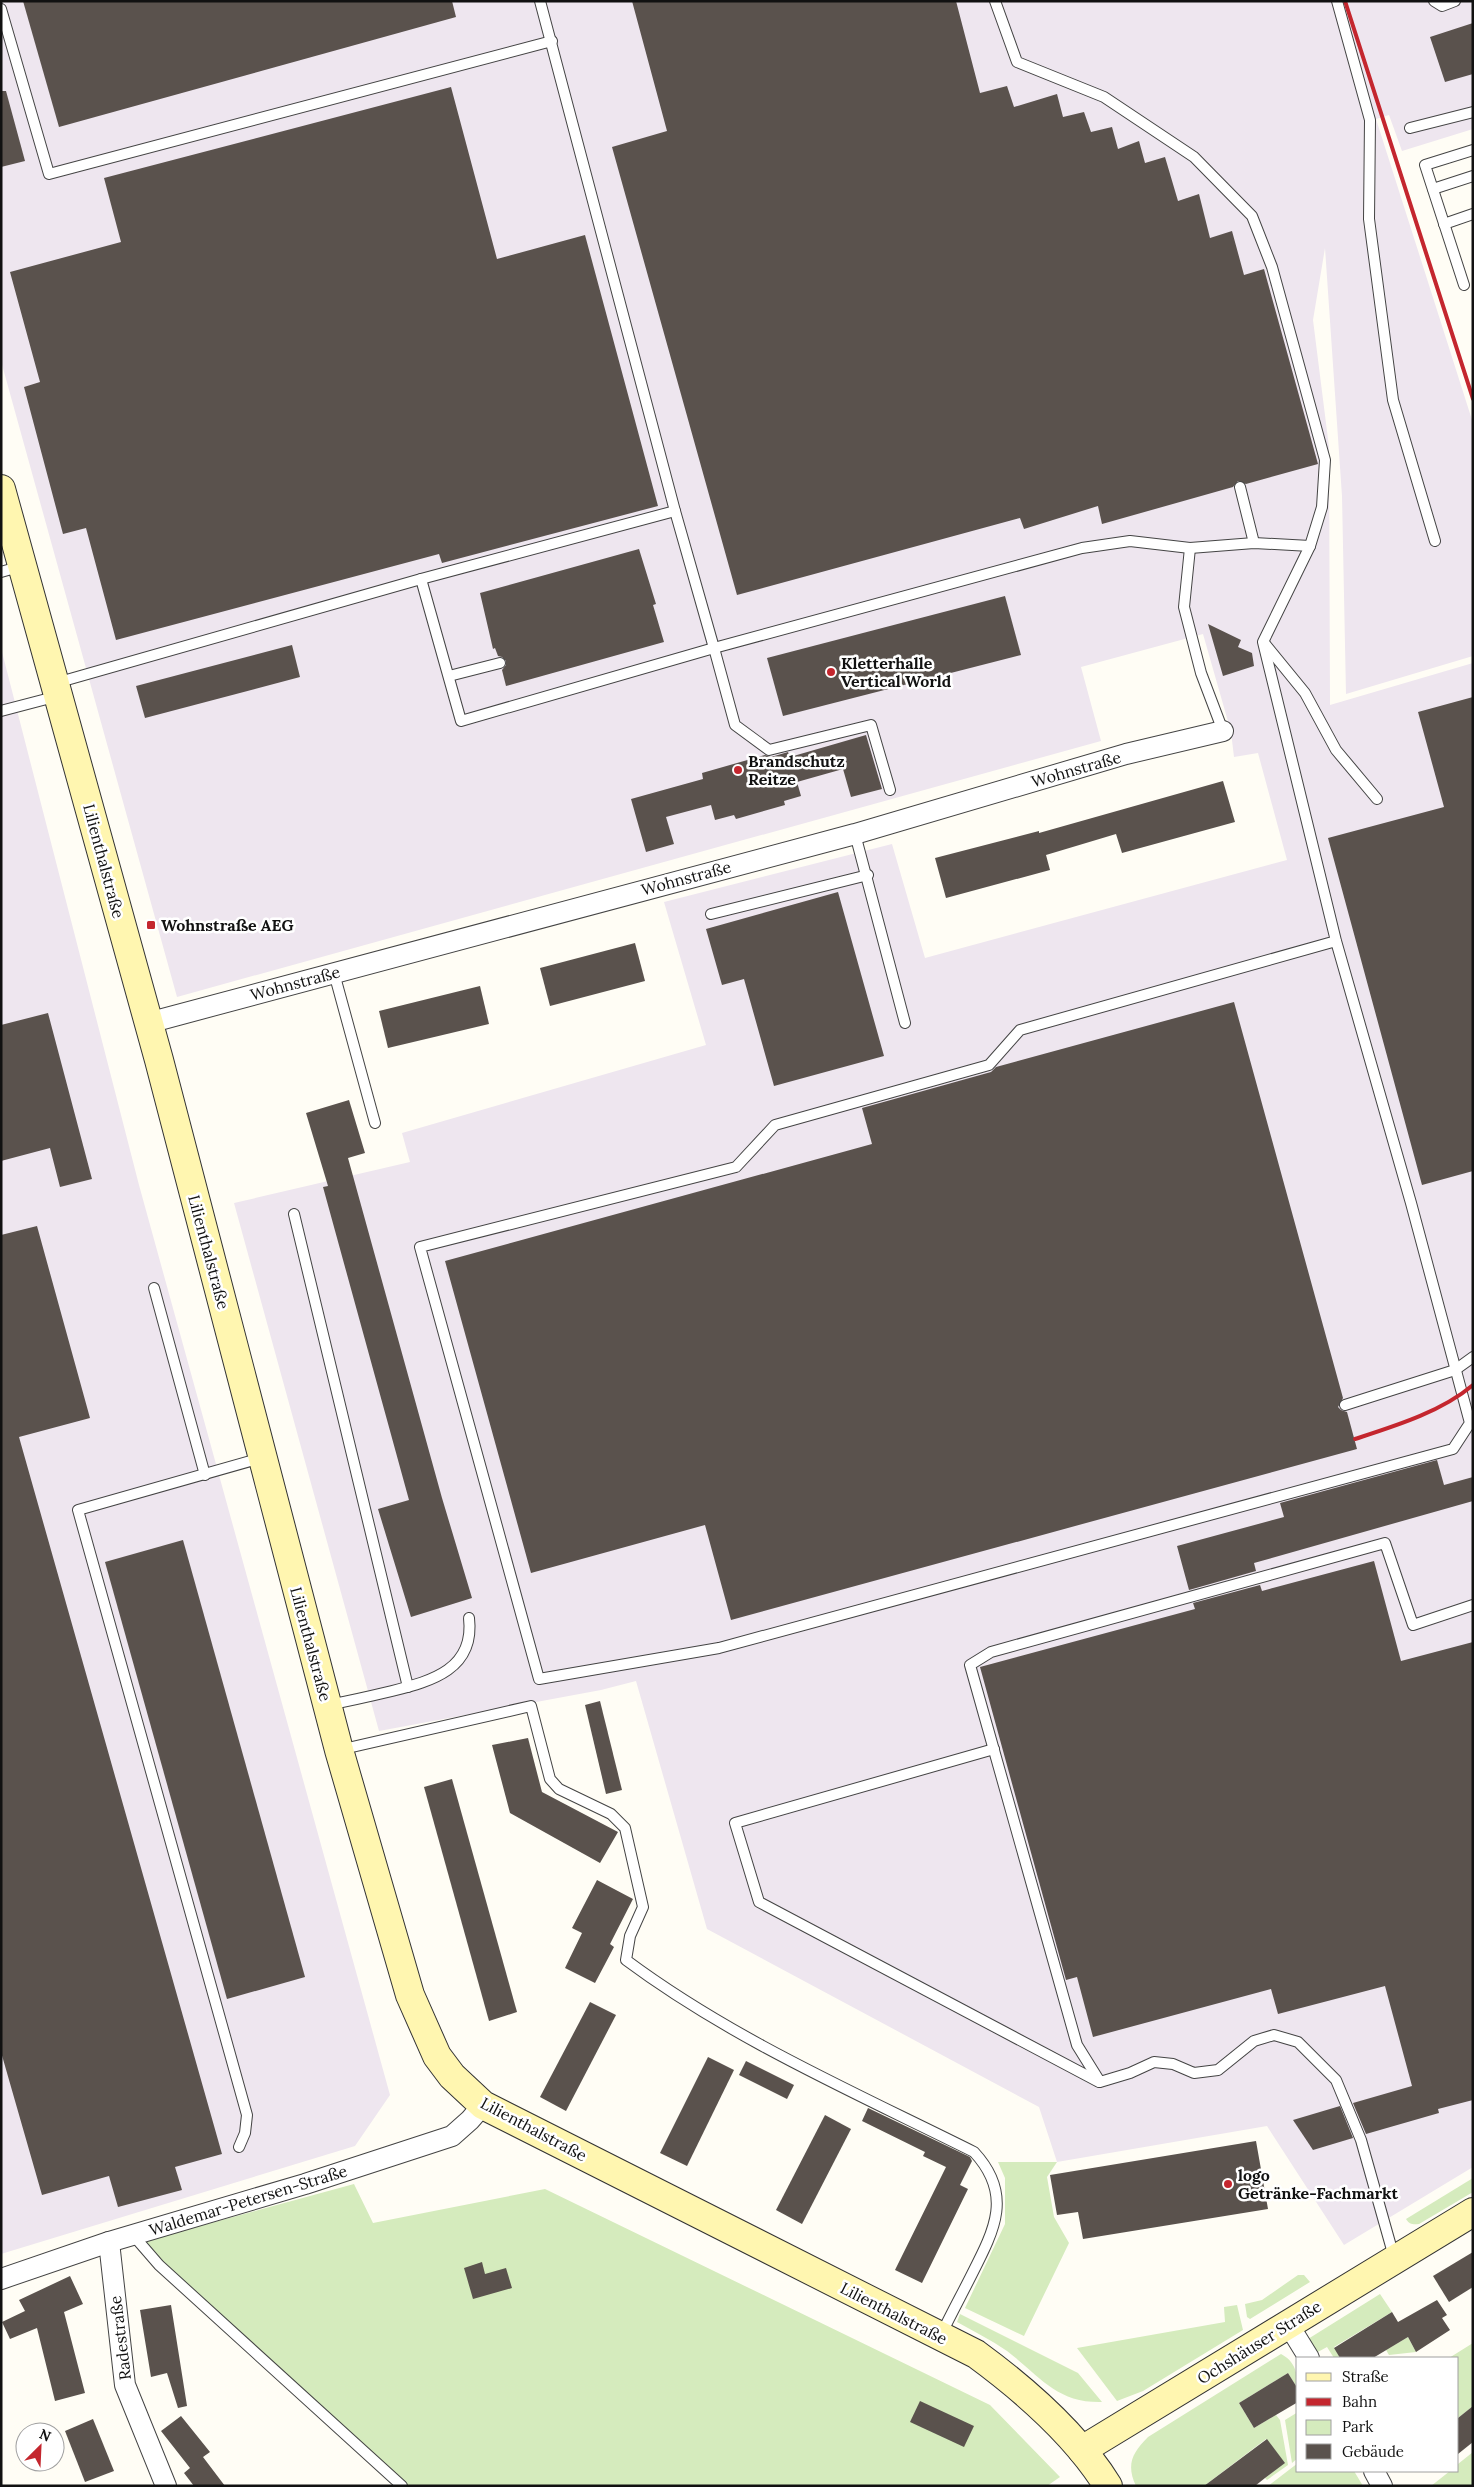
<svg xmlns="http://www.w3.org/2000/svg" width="1474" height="2487" font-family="Lora,serif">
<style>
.industrial{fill:#eee6ef}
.green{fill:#d5ebbd}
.building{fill:#5a524d}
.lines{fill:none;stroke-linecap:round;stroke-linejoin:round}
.lane-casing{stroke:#444;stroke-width:12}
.street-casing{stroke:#444;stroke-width:22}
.secondary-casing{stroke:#333;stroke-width:30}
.lane{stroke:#fff;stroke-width:10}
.street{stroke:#fff;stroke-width:20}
.secondary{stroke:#fff6b0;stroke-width:28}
.rail{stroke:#c4262e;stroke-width:4}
.poi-dot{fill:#c4262e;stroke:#fff;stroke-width:2}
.labels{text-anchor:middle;stroke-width:5;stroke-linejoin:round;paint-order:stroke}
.poi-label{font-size:16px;font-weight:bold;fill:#111;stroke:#fff;text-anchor:start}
.street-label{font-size:16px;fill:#111;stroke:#fff}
</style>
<rect width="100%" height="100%" fill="#fffdf5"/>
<!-- industrial -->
<g class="industrial">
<polygon points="1,1 1473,1 1473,129 1402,151 1389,115 1376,119 1473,423 1473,656 1346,694 1342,496 1325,248 1313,320 1329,447 1330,705 1473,663 1473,2167 1344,2245 1267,2126 1057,2162 1039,2107 707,1929 636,1681 601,1690 379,1731 234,1203 410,1162 402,1133 706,1045 664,902 892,844 925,958 1287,860 1258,753 1234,757 1231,732 1203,634 1081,667 1101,741 177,997 1,361"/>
<polygon points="1,648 139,1185 390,2095 355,2146 1,2254"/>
</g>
<!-- green -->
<g class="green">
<polygon points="998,2162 1057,2162 1047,2177 1054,2217 1069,2243 1024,2336 965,2308 1005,2224 1005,2178"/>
<path d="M1473,2178v14l-54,32c-6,1 -10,0 -13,-5z"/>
<polygon points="354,2184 373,2223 545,2189 990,2405 1060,2477 1047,2486 405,2486 141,2242"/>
<polygon points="1298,2275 1304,2275 1310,2282 1250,2319 1247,2317 1245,2304 1262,2300"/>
<polygon points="1380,2294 1392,2312 1334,2347 1340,2358 1334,2358 1327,2347 1316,2353 1308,2339"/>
<polygon points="1237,2305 1243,2330 1143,2391 1117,2401 1077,2348 1225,2322 1224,2307"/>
<path d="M960,2314l118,59 24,29c-46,1 -62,-26 -95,-51 -16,-11 -34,-20 -50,-29z"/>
<polygon points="1408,2337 1416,2352 1389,2355 1386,2350"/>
<polygon points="1473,2343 1473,2406 1458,2418 1458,2358 1449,2358"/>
<path d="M1281,2354c14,7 17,20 17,35l-10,-16 -49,30 15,25 22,-13 4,5 8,45 -21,15 -2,-2 19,-15 -18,-24 -62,47h-68c-10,-21 -4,-33 12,-49z"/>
<polygon points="1298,2412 1298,2458 1292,2463 1285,2420"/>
<polygon points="1473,2452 1473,2486 1431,2486 1450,2471 1458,2471 1458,2464"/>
<polygon points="1298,2463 1298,2471 1354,2471 1363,2486 1268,2486"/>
</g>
<!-- building -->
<g class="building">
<polygon points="23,1 452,1 456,17 59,127"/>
<polygon points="632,1 956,1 980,93 1007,86 1014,107 1057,94 1063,117 1084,112 1091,132 1112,127 1118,149 1139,141 1145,163 1165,157 1178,201 1199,194 1210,238 1232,231 1244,275 1264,269 1318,464 1246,484 1238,481 1233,487 1102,524 1098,506 1024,529 1020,518 737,595 612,147 667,131"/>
<polygon points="1473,23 1473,74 1445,82 1430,37"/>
<polygon points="451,87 497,259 585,235 658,506 442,563 439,554 116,640 86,528 63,534 24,387 40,382 10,272 121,242 104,178"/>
<polygon points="1,91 6,91 25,161 1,167"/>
<polygon points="639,549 656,604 653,605 664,642 506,686 502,670 506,665 506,661 502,657 498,656 495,648 493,649 480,593"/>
<polygon points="1005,596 1021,655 783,716 767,658"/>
<polygon points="1208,624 1241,640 1238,647 1252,653 1254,666 1223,676"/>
<polygon points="292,645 300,677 145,718 136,686"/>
<polygon points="1473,697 1473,1171 1422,1185 1328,838 1444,807 1418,712"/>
<polygon points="866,735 882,789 851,797 843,769 797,782 801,796 784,801 785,805 736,819 734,815 715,820 711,805 666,817 674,844 646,852 631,799 703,779 702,773 765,755 771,757 788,752 790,757"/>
<polygon points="1223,781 1235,822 1122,853 1116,834 1046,855 1050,870 946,898 935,858 1039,831 1039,833"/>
<polygon points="838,892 884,1056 774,1086 744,979 722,985 706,929"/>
<polygon points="635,943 645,981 550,1006 540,968"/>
<polygon points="480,986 489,1024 388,1048 379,1011"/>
<polygon points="1234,1002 1343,1398 1338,1407 1341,1410 1347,1412 1357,1449 731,1620 705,1525 531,1573 445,1261 872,1144 862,1108 991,1072 996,1067"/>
<polygon points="48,1013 92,1179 60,1187 50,1148 1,1161 1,1025"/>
<polygon points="349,1100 365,1153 348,1158 442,1498 472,1598 411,1617 378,1509 409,1500 323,1187 328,1186 306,1113"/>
<polygon points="37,1226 90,1418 19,1437 222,2154 175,2167 182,2190 118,2207 109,2176 42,2195 1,2052 1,1235"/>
<polygon points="1437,1460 1444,1485 1473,1477 1473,1501 1254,1563 1256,1571 1189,1590 1177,1546 1284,1517 1280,1503"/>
<polygon points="183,1540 305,1977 227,1999 105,1562"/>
<polygon points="1374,1561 1401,1661 1473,1642 1473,2100 1438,2109 1439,2113 1366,2134 1353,2103 1412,2086 1385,1986 1278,2014 1271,1989 1093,2037 1077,1977 1066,1980 980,1667 1195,1609 1193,1603 1260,1585 1262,1591"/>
<polygon points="600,1701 622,1790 606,1794 585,1705"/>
<polygon points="528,1738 542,1792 618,1832 600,1863 510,1813 492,1745"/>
<polygon points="452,1779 517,2012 489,2021 424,1787"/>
<polygon points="597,1880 633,1899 610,1944 614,1947 595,1983 565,1968 582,1933 572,1928"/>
<polygon points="590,2002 616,2015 566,2111 540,2097"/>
<polygon points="708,2057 734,2070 687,2166 660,2153"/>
<polygon points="746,2061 794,2085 787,2099 739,2075"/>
<polygon points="1340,2106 1353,2138 1313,2150 1293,2120"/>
<polygon points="868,2108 970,2157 972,2161 960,2185 968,2189 922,2283 895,2270 946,2167 923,2156 925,2152 862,2121"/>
<polygon points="825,2115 851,2129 802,2224 776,2210"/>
<polygon points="1256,2141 1268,2209 1083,2239 1078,2212 1057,2215 1050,2175"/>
<polygon points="1473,2252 1473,2287 1449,2302 1433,2276"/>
<polygon points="482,2262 485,2274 506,2268 512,2288 473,2299 464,2268"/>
<polygon points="70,2276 83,2304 64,2312 85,2393 55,2401 37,2328 10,2339 2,2322 25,2311 19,2300"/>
<polygon points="1437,2300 1447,2315 1442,2318 1450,2330 1416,2352 1408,2337 1373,2358 1340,2358 1334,2348 1392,2312 1398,2322"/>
<polygon points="171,2305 187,2406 178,2408 167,2373 151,2377 140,2310"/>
<polygon points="1288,2373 1298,2389 1298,2402 1254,2428 1239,2403"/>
<polygon points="920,2401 974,2426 964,2447 910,2422"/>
<polygon points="1473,2406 1473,2442 1458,2454 1458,2418"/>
<polygon points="181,2416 210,2452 203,2457 225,2486 194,2486 184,2473 190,2468 161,2431"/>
<polygon points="93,2419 114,2471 85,2482 65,2431"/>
<polygon points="1267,2439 1285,2463 1265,2478 1255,2486 1204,2486"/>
</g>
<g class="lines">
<defs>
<g id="lane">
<polyline points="540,1 675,511 714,648 1082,548 1130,541 1190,548 1254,543 1310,546"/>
<polyline points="995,1 1017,62 1104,97 1194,157 1252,216 1272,267 1325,460 1322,507 1310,546 1263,642 1336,941 1411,1203 1470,1423 1453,1449 719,1648 539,1679 420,1247 736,1167 775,1125 989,1065 1020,1030 1336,941"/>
<polyline points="1337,1 1370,120 1369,219 1393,400 1435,541"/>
<polyline points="1434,1 1442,6 1455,1"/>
<polyline points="1,9 49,174 552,41"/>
<polyline points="1410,128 1473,112"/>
<polyline points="1433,189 1473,176"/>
<polyline points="1444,224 1473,214"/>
<polyline points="1464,285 1425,165 1473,150"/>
<polyline points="1240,487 1254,543"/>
<polyline points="1190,548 1184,607 1201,673 1223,731"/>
<polyline points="1,572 22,566"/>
<polyline points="421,579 461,721 714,648 735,725 769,750 871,725 890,790"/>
<polyline points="1265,644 1305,693 1336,750 1377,799"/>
<polyline points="449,676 500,663"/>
<polyline points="56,683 421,579 675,511"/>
<polyline points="1,711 58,696"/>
<polyline points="855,834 905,1023"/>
<polyline points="711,914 868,875"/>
<polyline points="334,973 375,1123"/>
<polyline points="294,1214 408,1687"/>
<polyline points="154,1288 205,1475"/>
<polyline points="1345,1405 1455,1370 1473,1357"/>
<path d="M328,1705c21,-4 43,-9 64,-14 40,-10 83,-22 77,-73"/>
<polyline points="994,1749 735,1823 759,1902 1099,2082"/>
<path d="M339,1750l192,-44 19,73 9,10 52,25 14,14 18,79 -13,29 -4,24c106,79 230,133 348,192 39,42 21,77 -2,122 -10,20 -21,40 -31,61"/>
<polyline points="239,2147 245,2133 247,2115 78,1510 261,1458"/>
<polyline points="133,2235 159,2265 402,2486"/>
<polyline points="1394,2257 1361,2140 1336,2080 1298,2042 1274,2035 1254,2041 1218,2070 1194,2073 1173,2064 1154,2062 1130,2073 1100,2082 1077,2045 970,1665 991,1652 1385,1543 1413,1625 1473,1605"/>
</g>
<g id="street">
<polyline points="148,1023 855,834 1126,754 1223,731"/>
<polyline points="109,2242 125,2385 166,2486"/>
<polyline points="1,2279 109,2242 305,2184 452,2136 470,2120 483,2105"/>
<polyline points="1288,2324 1309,2358"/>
<polyline points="1374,2471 1382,2486"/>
</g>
<g id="secondary">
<path d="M1,489l158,571 180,690 71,245 27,61 15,20 31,29 493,249c49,36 100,80 132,132"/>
<polyline points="1082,2450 1473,2212"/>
</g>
</defs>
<!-- lane casing -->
<use href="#lane" class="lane-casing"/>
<!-- street casing -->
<use href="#street" class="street-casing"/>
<!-- secondary casing -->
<use href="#secondary" class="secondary-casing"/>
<!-- lane -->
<use href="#lane" class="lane"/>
<!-- street -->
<use href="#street" class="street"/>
<!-- secondary -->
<use href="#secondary" class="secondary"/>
<!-- rail -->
<g class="rail">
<polyline points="1345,1 1473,399"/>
<path d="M1355,1439c40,-13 86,-27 118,-54"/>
</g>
</g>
<!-- markers -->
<g class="poi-dot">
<circle cx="831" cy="672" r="5"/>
<circle cx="738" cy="770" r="5"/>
<rect x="146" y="920" width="10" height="10" rx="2.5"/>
<circle cx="1228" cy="2184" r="5"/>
</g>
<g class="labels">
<!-- poi labels -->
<g class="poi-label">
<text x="841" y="669">Kletterhalle<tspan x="841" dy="18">Vertical World</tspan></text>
<text x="748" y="767">Brandschutz<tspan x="748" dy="18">Reitze</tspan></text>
<text x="161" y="931">Wohnstraße AEG</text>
<text x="1238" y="2181">logo<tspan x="1238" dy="18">Getränke-Fachmarkt</tspan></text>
</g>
<!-- street labels -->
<g class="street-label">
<text transform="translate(1076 769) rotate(-16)" y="6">Wohnstraße</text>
<text transform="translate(104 861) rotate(75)" y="6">Lilienthalstraße</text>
<text transform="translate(686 878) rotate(-15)" y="6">Wohnstraße</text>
<text transform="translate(295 983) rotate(-15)" y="6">Wohnstraße</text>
<text transform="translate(209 1252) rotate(75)" y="6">Lilienthalstraße</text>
<text transform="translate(311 1644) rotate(75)" y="6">Lilienthalstraße</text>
<text transform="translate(534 2129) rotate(28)" y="6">Lilienthalstraße</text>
<text transform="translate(248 2200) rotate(-17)" y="6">Waldemar-Petersen-Straße</text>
<text transform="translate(894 2313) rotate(27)" y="6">Lilienthalstraße</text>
<text transform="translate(120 2338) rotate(-97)" y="6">Radestraße</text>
<text transform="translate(1259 2342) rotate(-32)" y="6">Ochshäuser Straße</text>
</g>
</g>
<!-- border -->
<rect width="1474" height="2487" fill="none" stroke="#111111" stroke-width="5"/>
<!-- legend -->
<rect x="1296" y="2357" width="162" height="115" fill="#ffffff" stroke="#a0a0a0"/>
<rect x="1306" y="2373" width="25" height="8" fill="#fff6b0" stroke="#a0a0a0"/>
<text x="1342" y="2382" font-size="15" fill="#111111">Straße</text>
<rect x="1306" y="2398" width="25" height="8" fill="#c4262e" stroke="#a0a0a0"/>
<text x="1342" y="2407" font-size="15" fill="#111111">Bahn</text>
<rect x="1306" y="2420" width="25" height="15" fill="#d5ebbd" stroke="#a0a0a0"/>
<text x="1342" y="2432" font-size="15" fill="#111111">Park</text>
<rect x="1306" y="2444" width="25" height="15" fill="#5a524d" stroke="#a0a0a0"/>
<text x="1342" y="2457" font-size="15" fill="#111111">Gebäude</text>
<!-- north arrow -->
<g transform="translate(40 2447) rotate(24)"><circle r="24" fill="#ffffff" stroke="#a0a0a0"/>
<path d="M0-4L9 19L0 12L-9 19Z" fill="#c4262e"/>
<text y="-8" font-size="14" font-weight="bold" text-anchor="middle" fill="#111111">N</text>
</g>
</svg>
